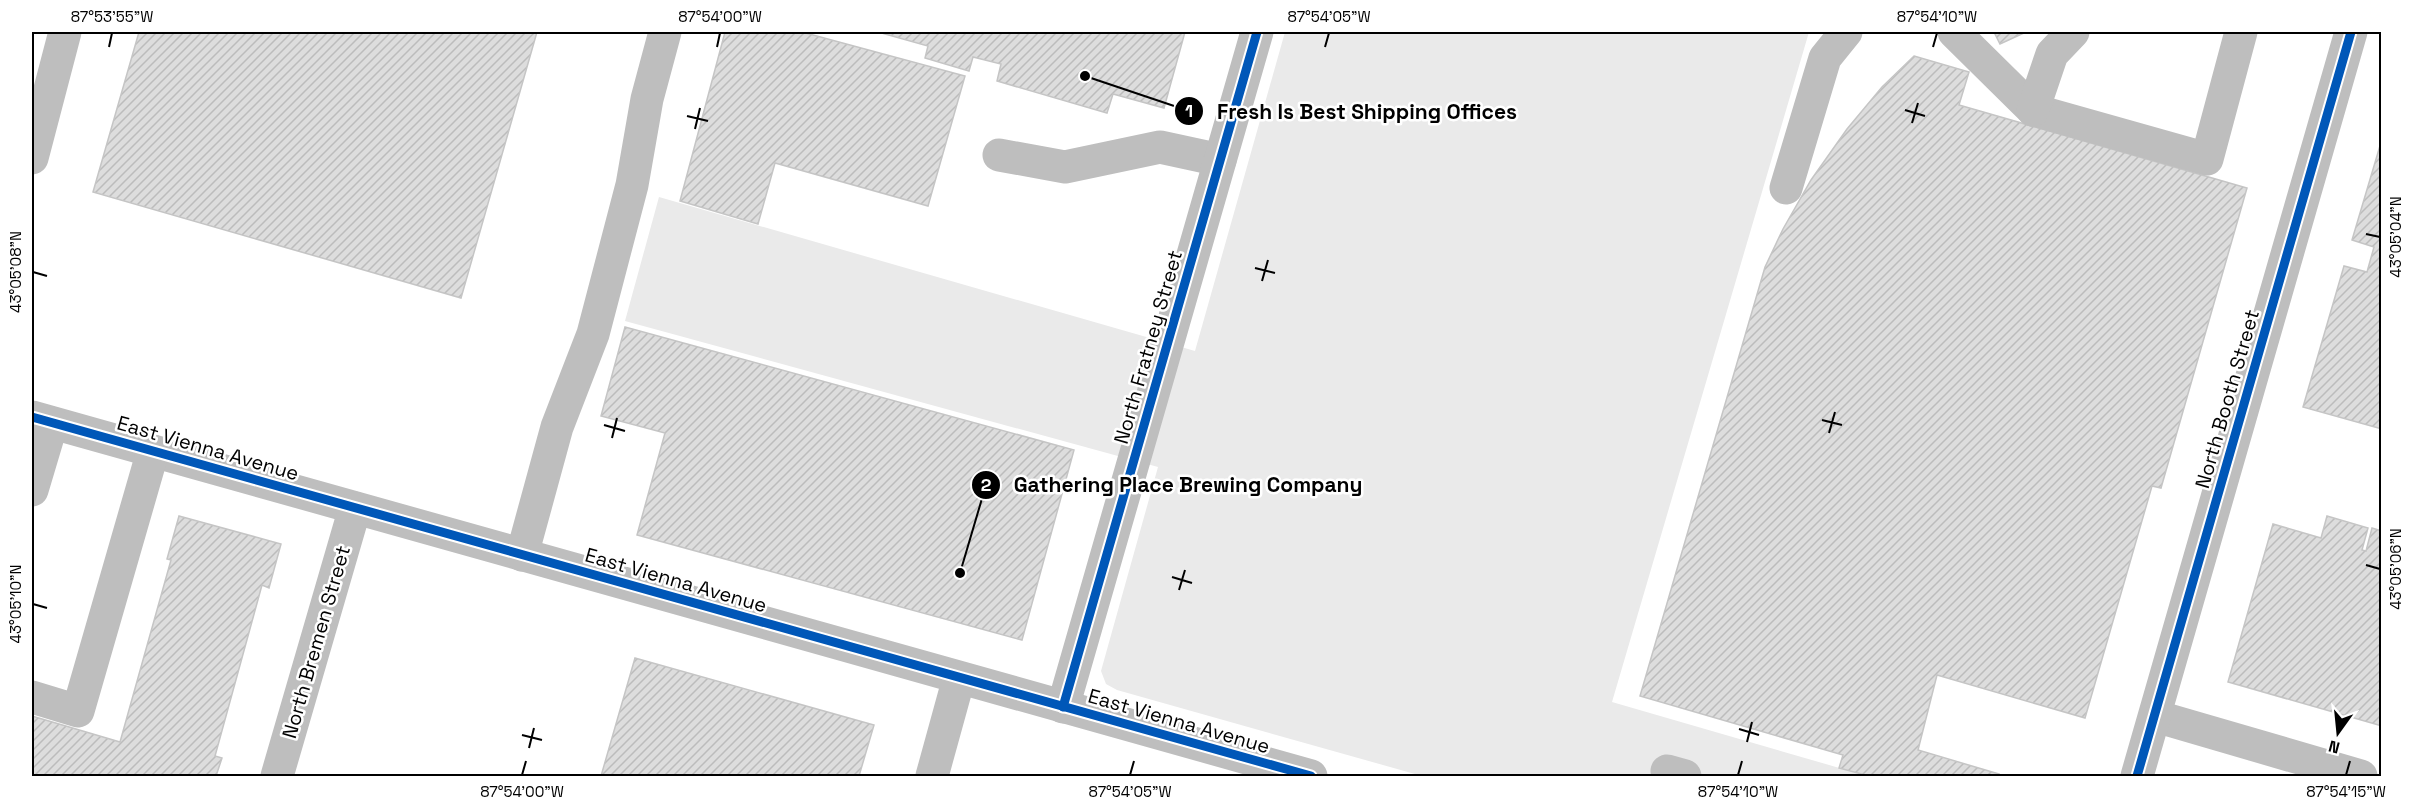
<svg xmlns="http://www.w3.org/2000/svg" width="2413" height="808" font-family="'Space Grotesk',sans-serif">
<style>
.grass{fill:#eaeaea}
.building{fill:url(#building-hatch);stroke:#c5c5c5;stroke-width:1.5}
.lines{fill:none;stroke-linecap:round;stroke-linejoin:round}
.minor{stroke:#bebebe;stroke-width:33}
.cycleway-casing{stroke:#fff;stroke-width:13}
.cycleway{stroke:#0057b8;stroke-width:9}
.ticks{fill:none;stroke:#000;stroke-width:2}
.labels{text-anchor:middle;stroke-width:5;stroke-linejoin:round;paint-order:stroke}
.street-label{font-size:20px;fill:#000;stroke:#fff}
.leader{fill:none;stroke:#000;stroke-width:2}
.callout-dot{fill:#000;stroke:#fff;stroke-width:2}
.mark-label{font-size:18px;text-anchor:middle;font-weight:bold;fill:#fff}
.callout-label{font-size:21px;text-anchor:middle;font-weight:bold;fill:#000;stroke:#fff;stroke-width:5;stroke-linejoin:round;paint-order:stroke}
.neatline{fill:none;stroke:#000;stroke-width:2}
.ticks-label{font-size:15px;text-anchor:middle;fill:#000}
</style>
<defs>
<pattern id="building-hatch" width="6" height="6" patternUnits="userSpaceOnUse" patternTransform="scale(1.5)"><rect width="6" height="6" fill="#ddd"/><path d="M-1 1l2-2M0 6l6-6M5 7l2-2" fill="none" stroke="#bcbcbc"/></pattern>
</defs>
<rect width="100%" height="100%" fill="#fff"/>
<!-- grass -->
<polygon class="grass" points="1285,32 1809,32 1612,702 1867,776 1422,776 1117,690 1106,684 1101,671 1158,467 625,321 659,197 1195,351"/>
<!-- building -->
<g class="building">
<polygon points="139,32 537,32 461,298 93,192"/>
<polygon points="725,32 802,32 965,76 928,206 775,163 758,224 680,201"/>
<polygon points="878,32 1185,32 1164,108 1113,94 1107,113 997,81 1001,64 973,57 969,71 925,58 928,46"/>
<polygon points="1994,32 2026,32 2000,44"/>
<polygon points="1914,56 1969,72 1959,105 2247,188 2161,488 2152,486 2085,718 1937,675 1918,750 1999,774 1998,776 1869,776 1839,768 1843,755 1640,696 1765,267 1783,229 1811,180 1847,129 1882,87"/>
<polygon points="2382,139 2382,429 2303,407 2344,266 2367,272 2374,247 2352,240"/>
<polygon points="625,327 1074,450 1022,640 637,535 665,433 601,416"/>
<polygon points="179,516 281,544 269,588 262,585 215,756 222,758 216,776 32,776 32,716 120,742 171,560 167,559"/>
<polygon points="2327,516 2368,528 2362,550 2366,551 2372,528 2382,531 2382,726 2228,682 2273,524 2321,538"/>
<polygon points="635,658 874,725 859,776 601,776"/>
</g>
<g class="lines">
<!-- minor -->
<g class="minor">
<polyline points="1954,32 2033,110 2207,159 2241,32"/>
<polyline points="2033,110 2052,54 2073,32"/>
<polyline points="999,155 1065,167 1160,147 1220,160"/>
<polyline points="32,158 65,32"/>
<polyline points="1786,188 1825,58 1846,32"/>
<polyline points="32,417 1311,776"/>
<polyline points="32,490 52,423"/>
<polyline points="522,555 557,427 593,334 632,185 647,99 665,32"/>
<polyline points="32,697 78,711 153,451"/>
<polyline points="1063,707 1257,32"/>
<polyline points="2155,716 2361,776"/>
<polyline points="1667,771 1685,776"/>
<polyline points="277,776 355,508"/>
<polyline points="932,776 959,678"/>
<polyline points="2137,776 2351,32"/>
</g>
<defs>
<g id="cycleway">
<polyline points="32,417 1311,776"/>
<polyline points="1063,707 1257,32"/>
<polyline points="2137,776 2351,32"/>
</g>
</defs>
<!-- cycleway casing -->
<use href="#cycleway" class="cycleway-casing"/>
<!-- cycleway -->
<use href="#cycleway" class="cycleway"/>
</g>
<!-- ticks -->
<path class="ticks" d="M109,47l3,-14M717,47l3,-14M1325,47l4,-14M1933,47l4,-14M1905,110l20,6M687,116l21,5M1912,123l6,-20M695,129l5,-21M2366,234l14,3M1255,268l20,5M33,272l14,4M1262,281l6,-21M1822,420l20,5M604,425l21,6M1829,433l6,-21M612,438l5,-20M2366,565l14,4M1172,577l20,6M1179,590l6,-20M33,604l14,4M1739,729l20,6M522,735l20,5M1747,742l5,-20M529,748l5,-20M522,775l4,-14M1130,775l4,-14M1738,775l4,-14M2346,775l4,-14"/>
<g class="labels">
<!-- street labels -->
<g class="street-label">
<text transform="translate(1148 347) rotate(-74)" y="7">North Fratney Street</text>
<text transform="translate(2227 399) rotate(-74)" y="7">North Booth Street</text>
<text transform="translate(208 448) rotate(16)" y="7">East Vienna Avenue</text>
<text transform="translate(676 580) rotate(16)" y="7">East Vienna Avenue</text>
<text transform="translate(316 642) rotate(-74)" y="7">North Bremen Street</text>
<text transform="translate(1179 721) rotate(16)" y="7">East Vienna Avenue</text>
</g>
</g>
<!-- callouts -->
<path class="leader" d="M1085 76L1189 111M960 573L986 485"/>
<g class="callout-dot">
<circle cx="1085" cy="76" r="6"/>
<circle cx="960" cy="573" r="6"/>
<circle cx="1189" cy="111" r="15"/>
<circle cx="986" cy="485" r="15"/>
</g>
<g class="mark-label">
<text x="1189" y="117">1</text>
<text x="986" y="491">2</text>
</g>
<g class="callout-label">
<text x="1367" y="119">Fresh Is Best Shipping Offices</text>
<text x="1188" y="492">Gathering Place Brewing Company</text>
</g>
<!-- border -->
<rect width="2413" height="808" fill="none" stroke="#ffffff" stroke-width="66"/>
<!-- north arrow -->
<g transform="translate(2338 733) rotate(195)" stroke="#ffffff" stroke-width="4.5" paint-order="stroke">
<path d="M0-4.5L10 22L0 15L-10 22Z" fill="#000000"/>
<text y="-9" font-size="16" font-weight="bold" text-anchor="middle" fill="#000000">N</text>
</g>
<rect x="33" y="33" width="2347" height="742" class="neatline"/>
<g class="ticks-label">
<text x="112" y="22">87°53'55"W</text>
<text x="720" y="22">87°54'00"W</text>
<text x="1329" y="22">87°54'05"W</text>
<text x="1937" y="22">87°54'10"W</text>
<text transform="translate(2396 237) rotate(-90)" y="5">43°05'04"N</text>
<text transform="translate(16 272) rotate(-90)" y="5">43°05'08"N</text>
<text transform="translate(2396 569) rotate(-90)" y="5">43°05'06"N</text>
<text transform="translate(16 604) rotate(-90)" y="5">43°05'10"N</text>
<text x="522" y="797">87°54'00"W</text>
<text x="1130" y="797">87°54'05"W</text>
<text x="1738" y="797">87°54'10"W</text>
<text x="2346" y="797">87°54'15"W</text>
</g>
</svg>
